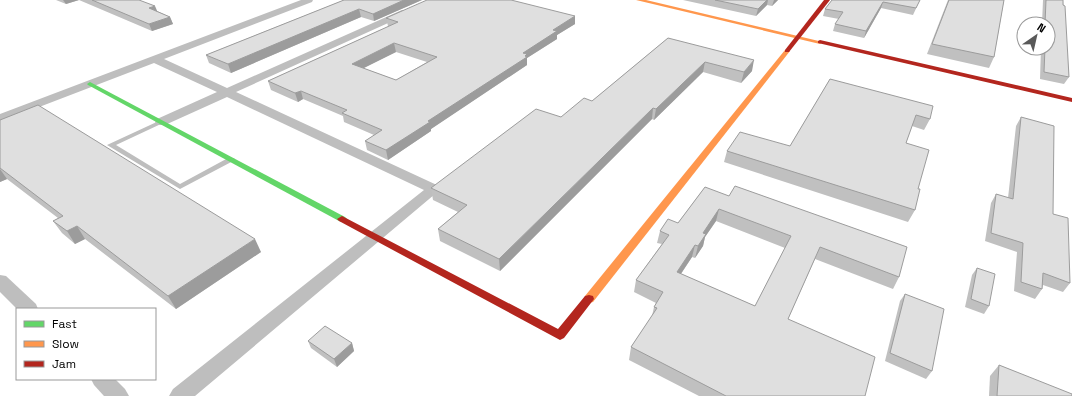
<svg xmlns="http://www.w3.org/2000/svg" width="1072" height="396" font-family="'Space Grotesk',sans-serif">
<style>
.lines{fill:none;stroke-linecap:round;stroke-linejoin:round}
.lane{fill:#bebebe;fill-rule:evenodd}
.street{fill:#bebebe;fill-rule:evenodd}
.fast{fill:#63d668;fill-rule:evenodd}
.slow{fill:#ff974d;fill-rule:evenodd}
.jam{fill:#b3261e;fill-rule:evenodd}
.wall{fill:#c0c0c0;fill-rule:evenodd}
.shaded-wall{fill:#9c9c9c}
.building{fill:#dfdfdf;stroke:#9c9c9c;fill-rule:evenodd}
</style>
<rect width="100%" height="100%" fill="#fff"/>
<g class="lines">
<!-- lane -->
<polygon class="lane" points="161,120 164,122 163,123 116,145 180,184 228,158 234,158 235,160 180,189 107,145"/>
<!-- street -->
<g class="street">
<polygon points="301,0 313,0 312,2 164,59 227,88 402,10 408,10 410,12 408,14 236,92 439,186 441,189 195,396 169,396 173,389 424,190 227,97 165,125 157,125 155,122 157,119 217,92 154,63 0,122 0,114"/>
<polygon points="0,275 6,276 36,304 38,309 17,309 0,292"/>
<polygon points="91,379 115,379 125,389 129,396 104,396 94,385"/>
</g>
<!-- fast -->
<polygon class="fast" points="90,82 345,217 347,219 342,222 339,221 88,85 87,84"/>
<!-- slow -->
<g class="slow">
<polygon points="636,0 646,0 823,42 820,44"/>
<polygon points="785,50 790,51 593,302 589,303 585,302 584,299 585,296"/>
</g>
<!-- jam -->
<g class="jam">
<polygon points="824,0 830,0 789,52 785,52 785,50"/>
<polygon points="820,40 1072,98 1072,102 818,43 818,41"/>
<polygon points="342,216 558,329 585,296 589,295 593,296 594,299 564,338 560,340 339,221 337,219"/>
</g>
</g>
<!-- wall -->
<g class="wall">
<polygon points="56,0 139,0 157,11 170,17 173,24 152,31 79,0 66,4"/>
<polygon points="344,0 422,0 374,21 361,17 231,73 209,63 206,55"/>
<polygon points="683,0 778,0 772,6 767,5 756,16"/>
<polygon points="832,0 920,0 913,15 881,8 864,38 833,31 835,24 839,19 823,16 825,9"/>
<polygon points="948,0 1004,0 994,57 989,68 927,54"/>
<polygon points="1043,0 1063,0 1069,77 1064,84 1040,79 1041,48 1048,48 1048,24 1042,24"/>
<path d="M575,16v8l-18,11v4l-30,19v7l-96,64v2l-43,29 -21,-10 -2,-9 9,-6 -30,-13 -1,-6 -40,-17 -5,3 -27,-12 -3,-9 121,-55h-1l-2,-8zM396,52l31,10 -31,18 -33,-12z"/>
<polygon points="668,38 752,71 741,83 703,72 654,120 652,119 500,271 440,241 438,229 458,212 433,200 431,188 592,101"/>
<polygon points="830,79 930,119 924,130 912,126 906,143 918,189 915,210 908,222 724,162 727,151 790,146"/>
<polygon points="1021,117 1053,214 1070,283 1063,292 1043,285 1042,289 1035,299 1014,291 1017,252 985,241 991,203 996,194 1008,198 1016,126"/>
<polygon points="0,120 261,252 176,309 85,239 75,244 62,233 53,221 58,218 7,179 0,182"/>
<path d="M705,187l194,90 -6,12 -78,-30 -27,60 77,77h-166l-70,-36 2,-13 21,-31 2,-9 2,-4 -22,-11 2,-12 26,-36 -5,-1 3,-12 18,-8zM716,221l69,27 -30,58 -74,-32 11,-17 3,1 8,-12 2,-9z"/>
<polygon points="977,268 989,306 984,314 965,307 972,275"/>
<polygon points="905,294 932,371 926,379 885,361 900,301"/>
<polygon points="308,341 352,343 354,351 337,367 311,348"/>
<polygon points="999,365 1072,396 989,396 990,376"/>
</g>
<!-- shaded-wall -->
<g class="shaded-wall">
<polygon points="63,0 79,0 66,4"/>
<polygon points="404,0 422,0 374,21 373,14"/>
<polygon points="767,0 768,0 767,5 756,16 758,9"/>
<polygon points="774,0 778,0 772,6"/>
<polygon points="883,2 881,8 864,38 866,31"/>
<polygon points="155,6 158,13 149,8"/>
<polygon points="359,9 361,17 231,73 228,64"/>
<polygon points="575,16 575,24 557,35 557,39 527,58 527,65 431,129 431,131 388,160 386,150 523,53 553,30"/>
<polygon points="170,17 173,24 152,31 149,24"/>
<polygon points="394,43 396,52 354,73 352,64"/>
<polygon points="754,60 752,71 741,83 744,72"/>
<polygon points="705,62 703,72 654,120 656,109"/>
<polygon points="301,91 303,99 298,102 295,93"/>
<polygon points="653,108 652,119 500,271 499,259"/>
<polygon points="0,169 7,179 0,182"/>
<polygon points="719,209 716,221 705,237 703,246 695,258 698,246 703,233"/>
<polygon points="77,226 85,239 75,244 67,231"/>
<polygon points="255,239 261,252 176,309 168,296"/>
<polygon points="695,245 692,257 674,284 677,272"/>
<polygon points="352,343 354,351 337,367 334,359"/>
</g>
<!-- building -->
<g class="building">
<polygon points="92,0 139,0 155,6 149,8 170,17 149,24"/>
<polygon points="344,0 404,0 373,14 359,9 228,64 206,55"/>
<path d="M427,0h84l64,16 -22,14 4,1 -34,22 4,1 -2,2 2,1 -99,64 2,1 -44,28 -21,-9 17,-11 -40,-17 5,-3 -46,-19 -6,2 -27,-12 130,-59 -12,-4zM394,43l43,14 -41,23 -44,-16z"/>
<polygon points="715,0 767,0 758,9"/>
<polygon points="832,0 920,0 916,8 883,2 866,31 835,24 843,12 825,9"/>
<polygon points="949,0 1004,0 994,57 932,44"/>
<polygon points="1046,0 1063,0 1063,5 1065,6 1069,77 1044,72 1045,48 1048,48 1048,24 1045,24"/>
<polygon points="668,38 754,60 744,72 705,62 656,109 653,108 499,259 438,229 467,205 431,188 536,109 561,117 584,98 592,101"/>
<polygon points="830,79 933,106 930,119 916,115 906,143 929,150 918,189 920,189 915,210 727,151 740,132 790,146"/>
<polygon points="38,105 255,239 168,296 77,226 67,231 53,221 63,216 0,168 0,120"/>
<polygon points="1021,117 1054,126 1053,214 1068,218 1070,283 1043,273 1042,289 1021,282 1023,243 991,233 996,194 1013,199"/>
<path d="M735,186l172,61 -8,30 -79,-30 -32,72 87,38 -10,39h-139l-95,-49 26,-39 -3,-1 9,-15 -27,-12 33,-45 -9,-4 8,-12 10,4 27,-36 24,9zM719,209l72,27 -36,70 -78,-34 18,-27 3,1 8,-12 -3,-1z"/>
<polygon points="977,268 995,274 989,306 971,299"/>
<polygon points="905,294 944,309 932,371 890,353"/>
<polygon points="325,326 352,343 334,359 308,341"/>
<polygon points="999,365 1072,394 1072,396 997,396"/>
</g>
<!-- legend -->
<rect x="16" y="308" width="140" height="72" fill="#ffffff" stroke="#999999"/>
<rect x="24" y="321" width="20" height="6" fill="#63d668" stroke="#999999"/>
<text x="52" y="328" font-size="12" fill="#000000">Fast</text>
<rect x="24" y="341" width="20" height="6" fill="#ff974d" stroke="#999999"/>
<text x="52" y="348" font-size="12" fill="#000000">Slow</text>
<rect x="24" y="361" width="20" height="6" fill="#b3261e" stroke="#999999"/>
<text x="52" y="368" font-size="12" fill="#000000">Jam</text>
<!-- north arrow -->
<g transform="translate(1036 36) rotate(34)"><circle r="19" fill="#ffffff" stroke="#999999"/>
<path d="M0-3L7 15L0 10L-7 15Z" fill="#595959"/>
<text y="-6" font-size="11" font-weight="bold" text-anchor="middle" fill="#000000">N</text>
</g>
</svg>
